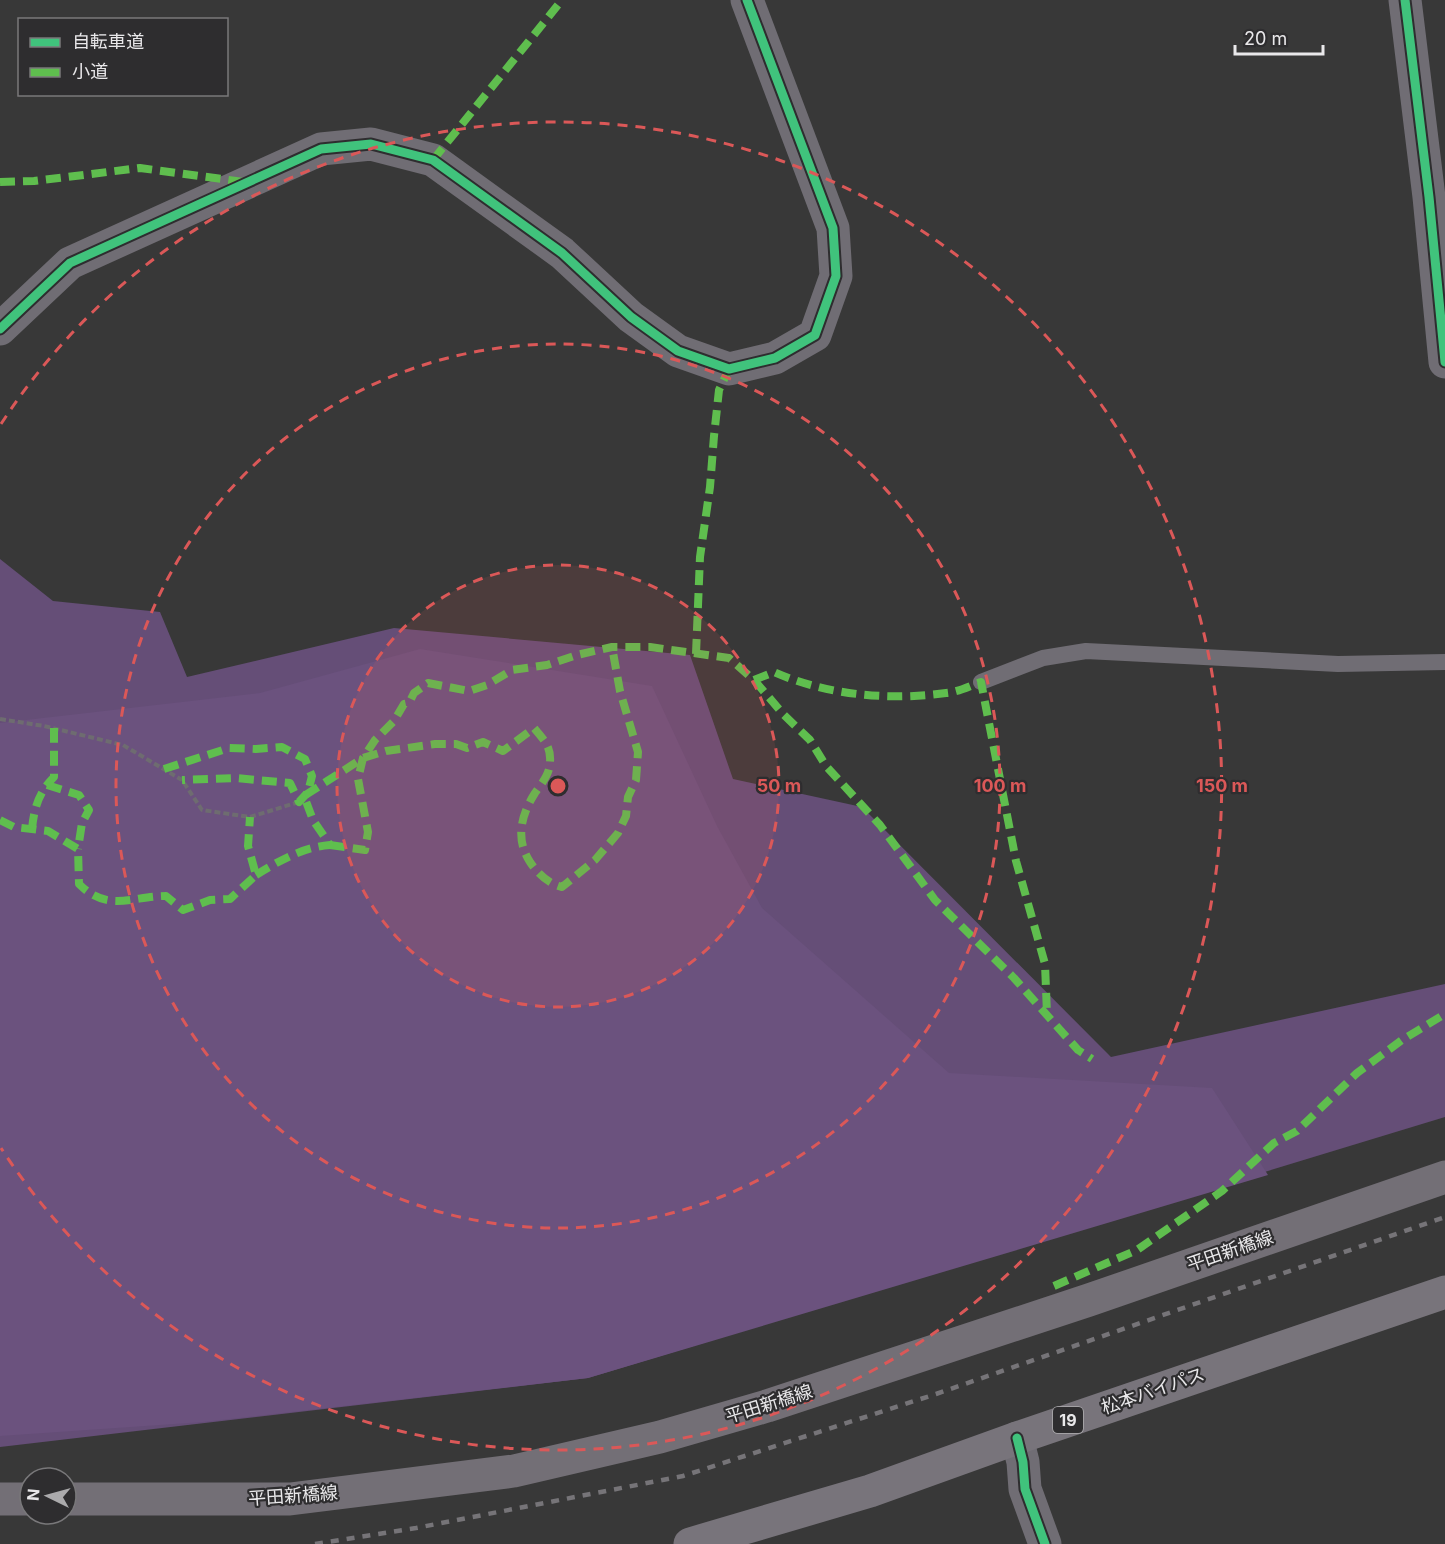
<svg xmlns="http://www.w3.org/2000/svg" width="1445" height="1544" font-family="Inter,'Noto Sans JP',sans-serif">
<style>
.green{fill:#654e77}
.forest{fill:#6b527e}
.lines{fill:none;stroke-linecap:round;stroke-linejoin:round}
.path{stroke:#6e6c70;stroke-width:4;stroke-dasharray:6 3;stroke-linecap:butt}
.lane{stroke:#706d74;stroke-width:16}
.street{stroke:#706d74;stroke-width:33}
.secondary{stroke:#736f76;stroke-width:33}
.highway{stroke:#78747b;stroke-width:33}
.rail{stroke:#767478;stroke-width:4.5;stroke-dasharray:8 8;stroke-linecap:butt}
.quiet{stroke:#5fbe4e;stroke-width:8;stroke-dasharray:15 8;stroke-linecap:butt}
.cycleway-casing{stroke:#2e2d2f;stroke-width:13}
.cycleway{stroke:#40c37c;stroke-width:9}
.ring{fill:none;stroke:#db5858;stroke-width:3;stroke-dasharray:10 8}
.labels{text-anchor:middle;stroke-width:4.5;stroke-linejoin:round;paint-order:stroke}
.shield{fill:#2e2d2f;stroke:#b1b0b2;stroke-width:1.5}
.shield-label{font-size:16px;font-weight:bold;fill:#e9e8ea}
.street-label{font-size:18px;fill:#e9e8ea;stroke:#2e2d2f}
.centre{fill:#db5858;stroke:#2e2d2f;stroke-width:3}
.ring-label{font-size:18px;text-anchor:middle;font-weight:bold;fill:#db5858;stroke:#2e2d2f;stroke-width:4.5;stroke-linejoin:round;paint-order:stroke}
</style>
<rect width="100%" height="100%" fill="#383838"/>
<!-- green -->
<polygon class="green" points="0,559 53,601 160,612 187,677 394,628 690,655 733,779 862,807 1111,1057 1445,984 1445,1117 588,1378 0,1447"/>
<!-- forest -->
<polygon class="forest" points="420,649 652,686 717,826 762,908 949,1073 1212,1088 1268,1175 588,1378 203,1422 0,1436 0,723 260,693"/>
<g class="lines">
<!-- path -->
<polyline class="path" points="0,719 44,726 123,745 182,780 202,810 250,817 299,802"/>
<!-- lane -->
<polyline class="lane" points="981,682 1043,658 1086,651 1338,664 1445,662"/>
<!-- street -->
<g class="street">
<polyline points="1405,0 1429,197 1445,362"/>
<polyline points="0,329 70,263 321,149 371,144 433,160 562,253 631,317 678,351 729,369 775,358 815,335 836,276 833,228 747,0"/>
<polyline points="1017,1438 1023,1462 1025,1489 1045,1544"/>
</g>
<!-- secondary -->
<g class="secondary">
<polyline points="0,1499 30,1499"/>
<polyline points="66,1499 290,1499 514,1471 660,1437 767,1406 1089,1300 1445,1177"/>
</g>
<!-- highway -->
<polyline class="highway" points="690,1544 870,1491 1017,1438 1445,1292"/>
<!-- rail -->
<polyline class="rail" points="315,1544 416,1528 683,1476 936,1394 1445,1217"/>
<!-- quiet -->
<g class="quiet">
<polyline points="433,160 562,0"/>
<polyline points="0,182 34,181 140,168 244,182"/>
<polyline points="696,654 700,557 710,487 714,436 719,390 729,369"/>
<path d="M754,680l20,-8c52,23 116,29 172,21 12,-1 24,-7 35,-11l35,179 29,103 2,50"/>
<polyline points="164,769 229,748 256,749 282,747 305,759 312,776 308,792 299,802 290,783 235,778 182,780"/>
<polyline points="47,785 79,795 89,810 82,823 78,849"/>
<path d="M0,820l14,7 34,4 30,18 1,35c29,29 53,12 87,12l17,14 27,-10 20,-1 26,-24 -8,-29 2,-29"/>
<path d="M32,829c2,-21 7,-37 22,-52v-49"/>
<polyline points="330,845 365,850 368,832 358,779 363,758 375,740 394,721 404,704 409,703 414,693 428,683 469,691 487,685 512,670 547,665 577,655 612,647 650,647 729,658 754,680 784,715 810,740 826,766 880,825 935,900 1014,978 1078,1050 1092,1059"/>
<path d="M256,875c23,-14 47,-28 74,-30l-17,-25 -9,-24 59,-38 23,-7 49,-7h21l11,4 16,-6 20,9 31,-23c12,14 19,21 15,41 -2,8 -9,17 -14,24 -14,22 -20,46 -5,69 8,12 19,22 32,25l33,-27 23,-27 8,-17 2,-19 8,-17 2,-28 -18,-61 -8,-44"/>
<polyline points="1054,1286 1137,1250 1222,1191 1274,1143 1297,1131 1357,1073 1402,1040 1445,1014"/>
</g>
<defs>
<g id="cycleway">
<polyline points="1405,0 1429,197 1445,362"/>
<polyline points="0,329 70,263 321,149 371,144 433,160 562,253 631,317 678,351 729,369 775,358 815,335 836,276 833,228 747,0"/>
<polyline points="1017,1438 1023,1462 1025,1489 1045,1544"/>
</g>
</defs>
<!-- cycleway casing -->
<use href="#cycleway" class="cycleway-casing"/>
<!-- cycleway -->
<use href="#cycleway" class="cycleway"/>
</g>
<!-- distance rings -->
<circle cx="558" cy="786" r="221" fill="#db5858" fill-opacity=".12"/>
<g class="ring">
<circle cx="558" cy="786" r="221"/>
<circle cx="558" cy="786" r="442"/>
<path d="M1 424A664 664 0 1 1 1 1148"/>
</g>
<g class="labels">
<!-- shield labels -->
<rect class="shield" x="1053" y="1407" width="30" height="26" rx="4.5"/>
<g class="shield-label">
<text x="1068" y="1426">19</text>
</g>
<!-- street labels -->
<g class="street-label">
<text transform="translate(1230 1251) rotate(-19)" y="6">平田新橋線</text>
<text transform="translate(1153 1391) rotate(-19)" y="6">松本バイパス</text>
<text transform="translate(769 1404) rotate(-17)" y="6">平田新橋線</text>
<text transform="translate(293 1496) rotate(-4)" y="6">平田新橋線</text>
</g>
</g>
<circle cx="558" cy="786" r="9" class="centre"/>
<g class="ring-label">
<text x="779" y="792">50 m</text>
<text x="1000" y="792">100 m</text>
<text x="1222" y="792">150 m</text>
</g>
<!-- legend -->
<rect x="18" y="18" width="210" height="78" fill="#2e2d2f" stroke="#79787a" stroke-width="1.5"/>
<rect x="30" y="38" width="30" height="9" fill="#40c37c" stroke="#79787a" stroke-width="1.5"/>
<text x="72" y="48" font-size="18" fill="#e9e8ea">自転車道</text>
<rect x="30" y="68" width="30" height="9" fill="#5fbe4e" stroke="#79787a" stroke-width="1.5"/>
<text x="72" y="78" font-size="18" fill="#e9e8ea">小道</text>
<!-- north arrow -->
<g transform="translate(48 1496) rotate(275)"><circle r="28" fill="#2e2d2f" stroke="#79787a" stroke-width="1.5"/>
<path d="M0-4.5L10 22L0 15L-10 22Z" fill="#abaaac"/>
<text y="-9" font-size="16" font-weight="bold" text-anchor="middle" fill="#e9e8ea">N</text>
</g>
<!-- scale -->
<path d="M1235 45v9h88v-9" fill="none" stroke="#e9e8ea" stroke-width="3"/>
<text x="1244" y="45" font-size="18" fill="#e9e8ea" stroke="#2e2d2f" stroke-width="4.5" paint-order="stroke">20 m</text>
</svg>
